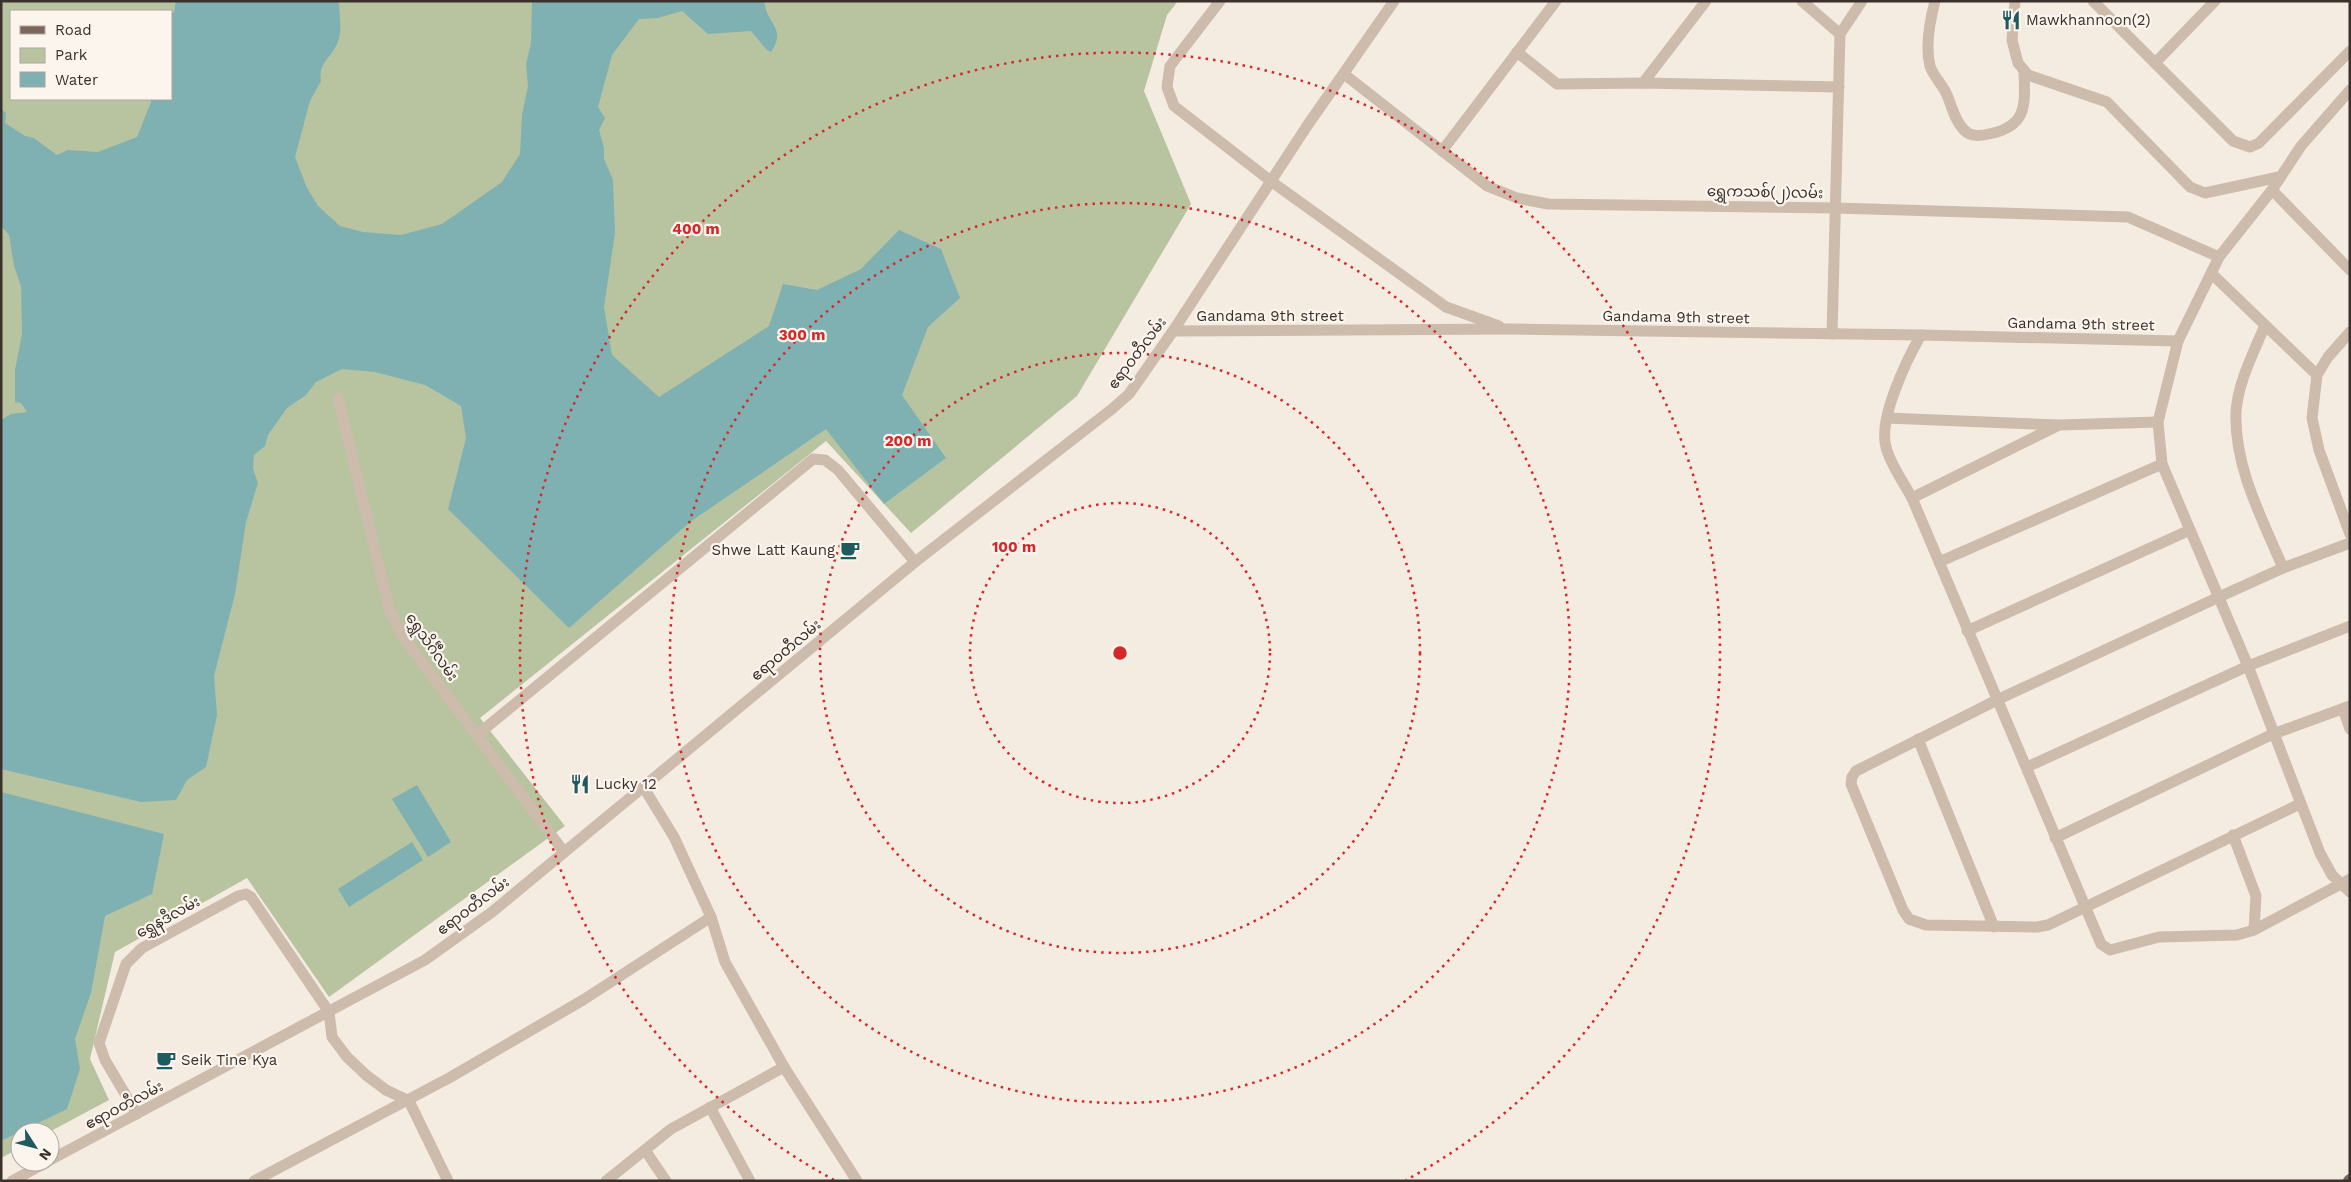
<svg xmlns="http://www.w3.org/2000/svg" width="2351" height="1182" font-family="'Work Sans','Noto Sans Myanmar',sans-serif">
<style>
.green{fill:#b8c4a0;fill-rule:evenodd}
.water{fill:#7fb0b2}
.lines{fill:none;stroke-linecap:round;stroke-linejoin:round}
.minor{stroke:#cdbbac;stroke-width:11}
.primary{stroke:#7d675c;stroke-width:12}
.ring{fill:none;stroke:#d62828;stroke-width:2.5;stroke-dasharray:2.5 5}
.labels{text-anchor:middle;stroke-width:4.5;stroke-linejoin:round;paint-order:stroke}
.poi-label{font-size:15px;fill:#3b302b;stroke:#fbf5ee;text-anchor:start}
.street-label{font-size:15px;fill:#3b302b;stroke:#fbf5ee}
.centre{fill:#d62828;stroke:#fbf5ee;stroke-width:2.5}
.ring-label{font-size:15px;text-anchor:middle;font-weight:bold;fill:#d62828;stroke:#fbf5ee;stroke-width:4.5;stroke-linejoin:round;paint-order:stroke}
</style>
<rect width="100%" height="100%" fill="#f4ebe1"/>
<!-- green -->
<path class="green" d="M1,1h1177l-11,14 -23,76 47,113 -114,192 -166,137 -85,-92 -346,277 85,108 -236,171 -82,-119 -132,74 -25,107 19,41 -60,32h-29v16l-19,10zM11,11h160v88h-160z"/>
<!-- water -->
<g class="water">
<path d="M176,1h163c0,12 3,26 0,37 -4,18 -22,24 -18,43l-11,20 -15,56 12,31 11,18 22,20 23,6 38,3 41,-11 60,-42 18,-28 2,-39 6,-29 -2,-22 5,-21 1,-42h232c3,24 23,27 7,51l-5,-3 -15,-18 -43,3 -26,-23 -24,7 -19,1 -27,36 -14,52 7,11 -6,12 5,18v11l9,21 2,53 -11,74 8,48 47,42 110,-71 14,-42 34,6 44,-21 38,-39 42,19 19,49 -32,29 -26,68 44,63 -62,46 -58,-75 -136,93 -121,106 -121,-119 18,-71 -5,-32 -36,-21 -50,-13 -33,-3 -26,13 -10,13 -19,13 -19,27 -3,11 -11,9 -1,14 5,14 -12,39 -11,72 -21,82 3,39 -11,52 -19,13 -11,20 -35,2 -140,-33v-349l10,-6 16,-2 -6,-9 -6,-1v-32l7,-36 -1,-48 -7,-20 -5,-31 -8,-9v-117l5,4 -1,10 20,13 9,2 23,17 11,-5 30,2 39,-15 14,-35 -1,-3h21v-85l3,-2z"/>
<polygon points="417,785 451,842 428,857 392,799"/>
<polygon points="1,792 164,834 152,894 105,916 91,993 75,1039 80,1069 67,1109 1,1141"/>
<polygon points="412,842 423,860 349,907 338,889"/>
</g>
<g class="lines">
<!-- minor -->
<g class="minor">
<polyline points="1220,1 1170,66 1167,87 1174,106 1272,182 1446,307 1499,326"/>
<polyline points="1802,1 1840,34"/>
<path d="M1935,1c-5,19 -10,45 -5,65 3,10 13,19 17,29 5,12 8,26 17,35 7,7 16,6 25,4 39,-8 36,-29 35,-63"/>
<polyline points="2015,1 2012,40 2018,63 2028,75 2107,102 2190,187 2205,193 2279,177"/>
<polyline points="2093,1 2233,141 2250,147 2259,143 2350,51"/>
<polyline points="1517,52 1557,84 1643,83 1839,87"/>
<polyline points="2155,63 2215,1"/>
<polyline points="1344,74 1487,186 1517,198 1548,204 1836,208 2128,217 2219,257"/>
<polyline points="1643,83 1706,1"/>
<polyline points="2350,90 2301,146 2272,190 2219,257 2178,341 2158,422 2162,464 2248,666 2320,853 2332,875 2350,892"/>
<polyline points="1442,151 1556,1"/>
<polyline points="2272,190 2350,270"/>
<polyline points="2212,274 2317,375"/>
<path d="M2265,325c-11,27 -27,57 -29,87 -2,55 26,106 47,156"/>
<polyline points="1173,331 1509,329 1921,335 2178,341"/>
<polyline points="2350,332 2328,357 2317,375 2312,418 2319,450 2350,534"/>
<polyline points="1832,334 1840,34 1862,1"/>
<path d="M1921,335c-14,24 -43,84 -35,112 4,17 18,36 26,51l189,446 9,6 49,-13 78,-2 17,-5 96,-51"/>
<polyline points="338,398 390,612 404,638 564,852"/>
<polyline points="1887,418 2059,425 2158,422"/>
<polyline points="1912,498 2057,426"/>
<polyline points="1939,562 2162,464"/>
<polyline points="1967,631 2190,530"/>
<polyline points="2343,709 2350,729"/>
<polyline points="477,735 813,459 825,460 838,470 915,562"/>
<polyline points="1918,739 1994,927"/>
<polyline points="2027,767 2248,666 2350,626"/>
<polyline points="644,788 674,837 711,917 725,962 784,1067 857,1181"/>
<polyline points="2300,804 2048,925 2037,927 1926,925 1909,919 1903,910 1851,784 1852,777 1856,771 1999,699 2219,597 2283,568 2350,543"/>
<polyline points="2233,835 2256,896 2254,930"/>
<polyline points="2055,838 2273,734 2350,706"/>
<polyline points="710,1107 750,1181"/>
<polyline points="137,1114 105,1060 99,1043 126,964 142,948 238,896 246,894 251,897 329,1012 332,1037 347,1057 366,1075 386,1090 409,1101 448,1181"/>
<polyline points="645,1150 666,1181"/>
<polyline points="50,1160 425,960 492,912 915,562 1112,409 1129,394 1173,331 1307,126 1394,1"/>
<polyline points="12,1181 47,1162"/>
<polyline points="254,1181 449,1078 583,1000 711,917"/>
<polyline points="606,1181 671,1129 784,1067"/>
</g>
<!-- primary -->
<polyline class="primary" points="2349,1181 2350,1180"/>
</g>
<!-- distance rings -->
<g class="ring">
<circle cx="1120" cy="653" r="150"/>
<circle cx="1120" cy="653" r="300"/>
<circle cx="1120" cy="653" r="450"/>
<path d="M834 1180A600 600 0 1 1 1406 1180"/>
</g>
<!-- icons -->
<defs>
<symbol id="restaurant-bare" viewBox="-9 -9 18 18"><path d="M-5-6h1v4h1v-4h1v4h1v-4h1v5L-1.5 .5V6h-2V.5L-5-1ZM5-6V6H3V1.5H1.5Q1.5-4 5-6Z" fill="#1f5a5e" stroke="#fbf5ee" stroke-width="2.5" paint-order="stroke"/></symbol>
<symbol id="cafe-bare" viewBox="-9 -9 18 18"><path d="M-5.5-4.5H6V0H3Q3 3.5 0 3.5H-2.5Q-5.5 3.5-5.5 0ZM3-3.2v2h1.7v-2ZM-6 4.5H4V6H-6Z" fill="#1f5a5e" stroke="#fbf5ee" stroke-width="2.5" paint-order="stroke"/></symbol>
</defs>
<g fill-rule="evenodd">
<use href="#restaurant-bare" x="1997" y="6" width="28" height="28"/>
<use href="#cafe-bare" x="836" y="536" width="28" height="28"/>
<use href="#restaurant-bare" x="566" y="770" width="28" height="28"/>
<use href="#cafe-bare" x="152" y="1046" width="28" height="28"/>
</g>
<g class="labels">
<!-- poi labels -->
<g class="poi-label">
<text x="2026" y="25">Mawkhannoon(2)</text>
<text x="835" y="555" text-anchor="end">Shwe Latt Kaung</text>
<text x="595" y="789">Lucky 12</text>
<text x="181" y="1065">Seik Tine Kya</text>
</g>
<!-- street labels -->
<g class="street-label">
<text transform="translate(1765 192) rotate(1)" y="5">ရွှေကသစ်(၂)လမ်း</text>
<text x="1270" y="321">Gandama 9th street</text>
<text transform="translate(1676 317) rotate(1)" y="5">Gandama 9th street</text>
<text transform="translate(2081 324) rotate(1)" y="5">Gandama 9th street</text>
<text transform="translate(1137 353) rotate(-53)" y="5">ဧရာဝတီလမ်း</text>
<text transform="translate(432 647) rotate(55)" y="5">ရွှေသိင်္ဂီလမ်း</text>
<text transform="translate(786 650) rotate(-40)" y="5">ဧရာဝတီလမ်း</text>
<text transform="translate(473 906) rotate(-37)" y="5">ဧရာဝတီလမ်း</text>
<text transform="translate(168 917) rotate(-29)" y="5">ရွှေနဒီလမ်း</text>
<text transform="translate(124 1105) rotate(-28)" y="5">ဧရာဝတီလမ်း</text>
</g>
</g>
<circle cx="1120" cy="653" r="8" class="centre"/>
<g class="ring-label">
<text x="696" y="234">400 m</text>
<text x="802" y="340">300 m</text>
<text x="908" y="446">200 m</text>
<text x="1014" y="552">100 m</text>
</g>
<!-- border -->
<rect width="2351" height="1182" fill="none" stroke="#3b302b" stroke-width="5"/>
<!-- legend -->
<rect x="10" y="10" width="162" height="90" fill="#fbf5ee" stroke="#aea6a0"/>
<rect x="20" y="26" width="25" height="8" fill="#7d675c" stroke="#aea6a0"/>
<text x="55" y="35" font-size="15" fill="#3b302b">Road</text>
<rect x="20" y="48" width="25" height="15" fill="#b8c4a0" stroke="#aea6a0"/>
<text x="55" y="60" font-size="15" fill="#3b302b">Park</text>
<rect x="20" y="72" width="25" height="15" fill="#7fb0b2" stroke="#aea6a0"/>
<text x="55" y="85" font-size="15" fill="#3b302b">Water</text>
<!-- north arrow -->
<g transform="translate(35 1147) rotate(126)"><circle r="24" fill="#fbf5ee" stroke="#aea6a0"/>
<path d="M0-4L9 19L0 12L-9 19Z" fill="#1f5a5e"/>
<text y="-8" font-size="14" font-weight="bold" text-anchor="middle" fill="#3b302b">N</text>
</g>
</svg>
